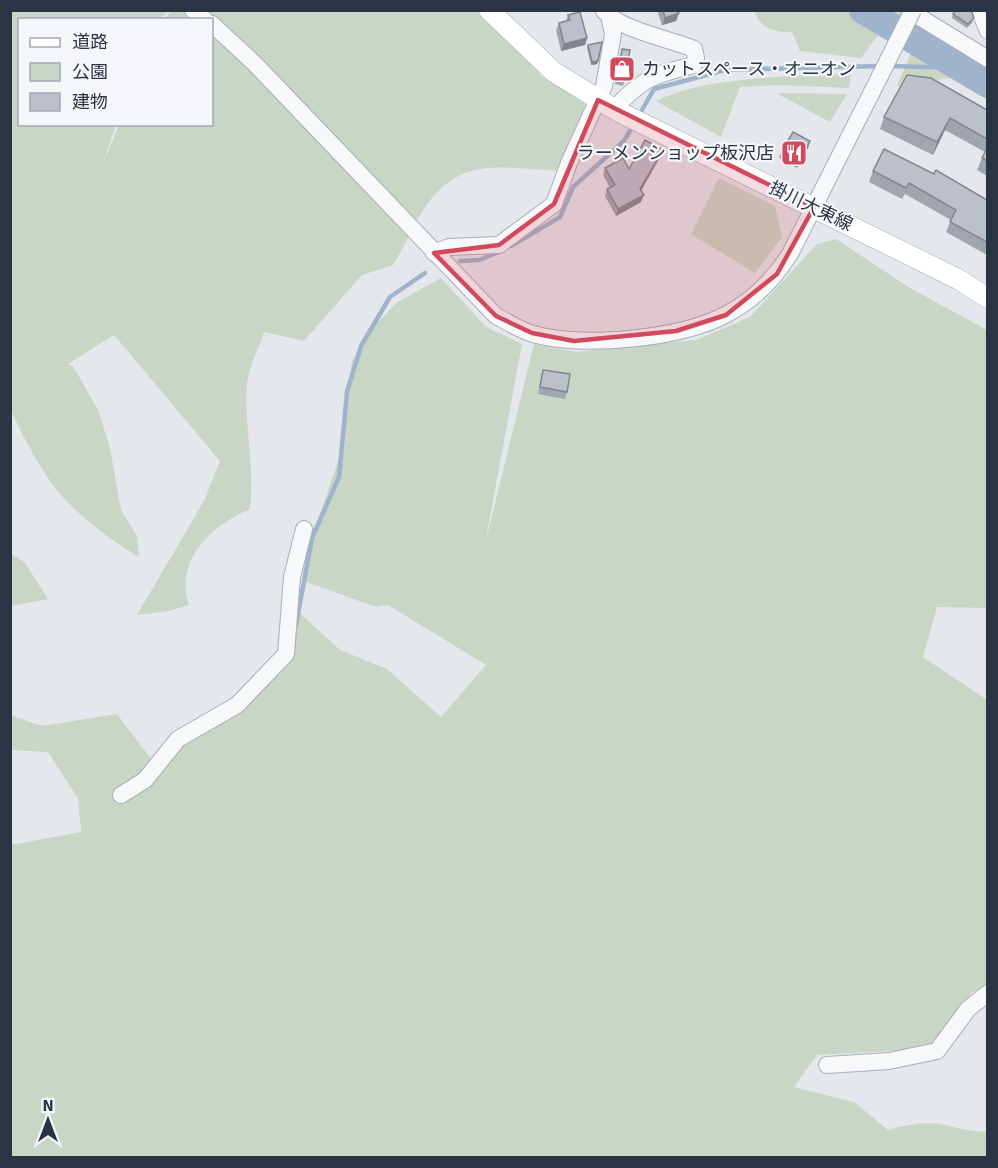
<svg xmlns="http://www.w3.org/2000/svg" width="998" height="1168" font-family="Signika,'Noto Sans JP',sans-serif">
<style>
.green{fill:#c9d6c5}
.lines{fill:none;stroke-linecap:round;stroke-linejoin:round}
.stream{stroke:#9fb4cc;stroke-width:4.5}
.river{stroke:#9fb4cc;stroke-width:28}
.minor-casing{stroke:#a9aeb7;stroke-width:18}
.major-casing{stroke:#a3abb8;stroke-width:21}
.minor{stroke:#f7f8fa;stroke-width:16}
.major{stroke:#fff;stroke-width:20}
.minor-bridge-casing{stroke:#a9aeb7;stroke-width:18;stroke-linecap:butt}
.minor-bridge{stroke:#f7f8fa;stroke-width:16}
.wall{fill:#a1a5ae}
.shaded-wall{fill:#83868d}
.building{fill:#bbc0ca;stroke:#83868d;stroke-width:1.5}
.marked{fill:#d1495b;fill-opacity:0.2;stroke:#d1495b;stroke-width:4.5;stroke-linejoin:round}
.labels{text-anchor:middle;stroke-width:4.5;stroke-linejoin:round;paint-order:stroke}
.poi-label{font-size:18px;fill:#2b3445;stroke:#f4f6f9;text-anchor:start}
.street-label{font-size:18px;fill:#2b3445;stroke:#f4f6f9}
</style>
<rect width="100%" height="100%" fill="#e4e7ec"/>
<!-- green -->
<g class="green">
<path d="M10,11h158l-7,8 -141,1v104l96,1 -13,38 16,-38 93,-1v-104l-48,-1 8,-8h307l64,66 41,26 1,5 -26,63c-61,-3 -102,-17 -139,44 -10,17 -17,34 -27,50l-31,10 -58,66 -40,-9c-5,16 -16,36 -17,53 -3,41 8,83 3,124 -39,16 -76,52 -61,96l-20,6 -32,4 67,-114 16,-40 -106,-126 -46,29 5,2 25,44 12,38 11,62 16,26 2,21c-27,-16 -55,-37 -76,-60 -18,-19 -42,-63 -52,-87z"/>
<path d="M754,11h141l92,56v32l-37,-21 -53,8 16,-38 -32,-17 -20,27 -61,-7 -8,-19c-20,0 -30,-3 -38,-21z"/>
<path d="M851,74l-2,14 -72,-3 -37,2 -19,50 -65,-36c47,-24 141,-26 195,-27z"/>
<polygon points="776,93 847,94 830,122"/>
<polygon points="719,178 775,206 782,237 755,273 691,234"/>
<path d="M836,239l74,49 77,42v278l-50,-1 -14,50 64,43v287l-15,5 -41,57 -114,6 -23,32 60,15 34,28c18,-5 38,-9 57,-5 16,3 26,8 42,6v26h-976v-312l70,-13 -3,-34 -30,-46 -37,-2 -1,-35 32,11 75,-12 34,45 86,-54 49,-50 5,-50 49,45 47,19 54,48 45,-52 -98,-60 -12,2 -70,-25 3,-35 30,-89 13,-97 17,-29 27,-29 45,-25 45,49 36,17 -37,200 49,-200 42,8 120,-12 54,-23 67,-73z"/>
<polygon points="10,553 25,563 48,599 11,606"/>
</g>
<g class="lines">
<!-- stream -->
<g class="stream">
<polyline points="889,66 961,68"/>
<polyline points="638,117 654,89 725,70 881,66"/>
<polyline points="511,246 560,217 573,187 624,141 634,124"/>
<polyline points="460,261 479,260 501,251"/>
<polyline points="296,625 312,538 339,477 347,392 361,346 390,297 425,273"/>
</g>
<!-- river -->
<polyline class="river" points="863,10 988,84"/>
<defs>
<g id="minor">
<polyline points="193,10 205,20"/>
<polyline points="908,10 988,59"/>
<polyline points="979,10 988,31"/>
<path d="M604,11c17,19 66,28 90,38l2,9 -2,7c-41,10 -51,13 -80,44"/>
<path d="M212,24l43,40 241,252c12,6 24,14 37,18 50,14 148,5 194,-20 27,-14 47,-35 63,-60l88,-174"/>
<polyline points="434,253 449,247 499,245 554,204 569,163 604,86 613,34 609,16"/>
<polyline points="121,795 145,780 178,739 237,705 286,654 292,577 304,529"/>
<polyline points="827,1065 889,1061 937,1051 968,1009 988,993"/>
</g>
<polyline id="major" points="489,10 554,72 619,112 958,279 988,298"/>
</defs>
<!-- minor casing -->
<use href="#minor" class="minor-casing"/>
<!-- major casing -->
<use href="#major" class="major-casing"/>
<!-- minor -->
<use href="#minor" class="minor"/>
<!-- major -->
<use href="#major" class="major"/>
<defs>
<polyline id="minor-bridge" points="878,80 913,10"/>
</defs>
<!-- minor-bridge casing -->
<use href="#minor-bridge" class="minor-bridge-casing"/>
<!-- minor-bridge -->
<use href="#minor-bridge" class="minor-bridge"/>
</g>
<!-- wall -->
<g class="wall">
<polygon points="657,10 678,10 679,13 676,21 662,25"/>
<polygon points="953,14 973,22 967,28 952,18"/>
<polygon points="568,15 587,38 585,45 561,51 556,30 559,23 566,21"/>
<polygon points="588,45 598,61 597,64 591,65 587,48"/>
<polygon points="622,49 625,79 623,86 615,84 620,56"/>
<polygon points="987,110 987,176 977,170 982,158 985,152 945,130 933,155 880,129 884,117"/>
<polygon points="810,141 808,148 797,168 779,158 782,151"/>
<polygon points="660,157 641,191 641,202 616,216 605,196 607,189 610,188 603,175 605,168 629,169"/>
<polygon points="873,171 934,174 987,200 987,255 946,232 951,220 905,194 902,199 869,182"/>
<polygon points="543,370 567,392 565,399 538,394 541,377"/>
</g>
<!-- shaded-wall -->
<g class="shaded-wall">
<polygon points="679,13 676,21 662,25 665,18"/>
<polygon points="587,38 585,45 561,51 564,44"/>
<polygon points="598,61 597,64 591,65 592,62"/>
<polygon points="950,118 945,130 933,155 937,142"/>
<polygon points="810,141 808,148 797,168 800,161"/>
<polygon points="663,150 660,157 638,196 640,189"/>
<polygon points="644,195 641,202 616,216 618,209"/>
</g>
<!-- building -->
<g class="building">
<polygon points="663,10 678,10 679,13 665,18"/>
<polygon points="956,10 971,10 974,18 968,24 953,14"/>
<polygon points="580,12 587,38 564,44 559,23 570,20 568,15"/>
<polygon points="602,42 598,61 592,62 588,45"/>
<polygon points="622,49 630,50 625,79 618,77"/>
<polygon points="907,75 931,78 987,110 987,139 950,118 937,142 884,117"/>
<polygon points="793,132 810,141 800,161 782,151"/>
<polygon points="645,140 663,150 640,189 644,195 618,209 607,189 615,185 605,168 623,158 629,169"/>
<polygon points="987,148 987,161 982,158"/>
<polygon points="884,149 934,174 936,170 987,200 987,242 950,222 956,210 909,183 906,188 873,171"/>
<polygon points="543,370 570,374 567,392 540,387"/>
</g>
<!-- marked area -->
<path class="marked" d="M598,100l216,107 -37,67 -51,41 -50,16 -102,10 -42,-8 -36,-17 -62,-63 65,-8 55,-41z"/>
<!-- icons -->
<defs>
<symbol id="shop-square" viewBox="-11 -11 22 22"><rect x="-9" y="-9" width="18" height="18" rx="4" fill="#d1495b" stroke="#f4f6f9"/><path d="M-5-2.5h2.3a2.7 3.5 0 0 1 5.4 0H5L5.5 6h-11ZM-1.5-2.5h3a1.5 2.3 0 0 0-3 0Z" fill="#fff"/></symbol>
<symbol id="restaurant-square" viewBox="-11 -11 22 22"><rect x="-9" y="-9" width="18" height="18" rx="4" fill="#d1495b" stroke="#f4f6f9"/><path d="M-5-6h1v4h1v-4h1v4h1v-4h1v5L-1.5 .5V6h-2V.5L-5-1ZM5-6V6H3V1.5H1.5Q1.5-4 5-6Z" fill="#fff"/></symbol>
</defs>
<g fill-rule="evenodd">
<use href="#shop-square" x="607" y="54" width="30" height="30"/>
<use href="#restaurant-square" x="779" y="138" width="30" height="30"/>
</g>
<g class="labels">
<!-- poi labels -->
<g class="poi-label">
<text x="642" y="75">カットスペース・オニオン</text>
<text x="774" y="159" text-anchor="end">ラーメンショップ板沢店</text>
</g>
<!-- street labels -->
<g class="street-label">
<text transform="translate(811 206) rotate(26)" y="6">掛川大東線</text>
</g>
</g>
<!-- border -->
<rect width="998" height="1168" fill="none" stroke="#2b3445" stroke-width="24"/>
<!-- legend -->
<rect x="18" y="18" width="195" height="108" fill="#f4f6f9" stroke="#a4a8b1" stroke-width="1.5"/>
<rect x="30" y="38" width="30" height="9" fill="#ffffff" stroke="#a4a8b1" stroke-width="1.5"/>
<text x="72" y="48" font-size="18" fill="#2b3445">道路</text>
<rect x="30" y="63" width="30" height="18" fill="#c9d6c5" stroke="#a4a8b1" stroke-width="1.5"/>
<text x="72" y="78" font-size="18" fill="#2b3445">公園</text>
<rect x="30" y="93" width="30" height="18" fill="#bbc0ca" stroke="#a4a8b1" stroke-width="1.5"/>
<text x="72" y="108" font-size="18" fill="#2b3445">建物</text>
<!-- north arrow -->
<g transform="translate(48 1120)" stroke="#f4f6f9" stroke-width="4.5" paint-order="stroke">
<path d="M0-4.5L10 22L0 15L-10 22Z" fill="#2b3445"/>
<text y="-9" font-size="16" font-weight="bold" text-anchor="middle" fill="#2b3445">N</text>
</g>
</svg>
